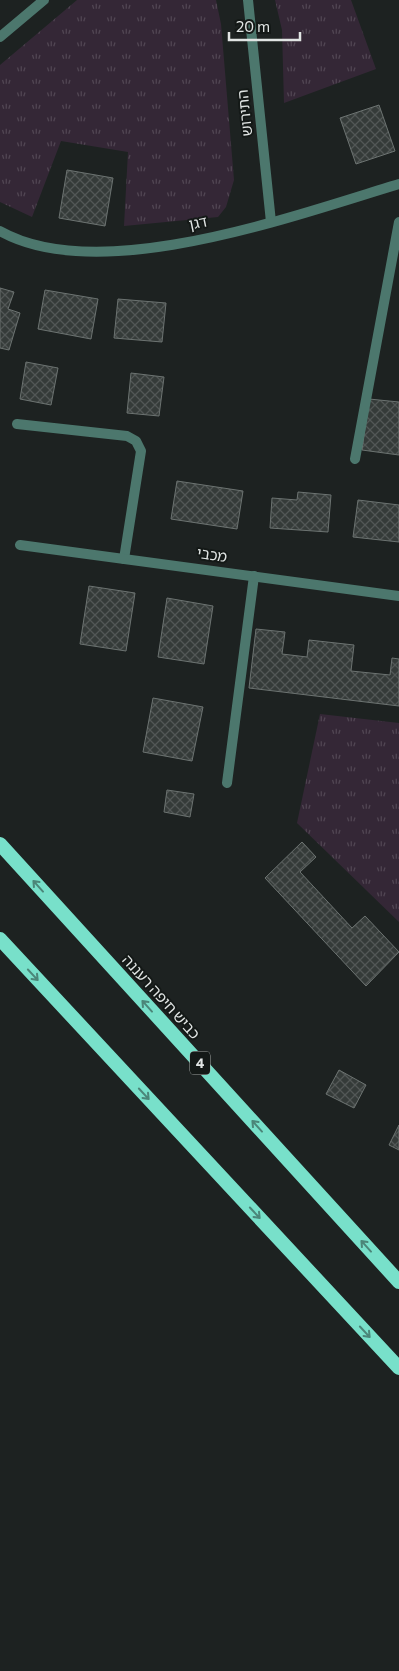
<svg xmlns="http://www.w3.org/2000/svg" width="399" height="1671" font-family="Commissioner,'Noto Sans Hebrew',sans-serif">
<style>
.grass{fill:url(#grass-tufts)}
.building{fill:url(#building-cross-hatch);stroke:#6c7371}
.lines{fill:none;stroke-linecap:round;stroke-linejoin:round}
.service{stroke:#4c776d;stroke-width:10}
.minor{stroke:#4c776d;stroke-width:10}
.trunk{stroke:#78e0ca;stroke-width:14}
.oneway{stroke:#4b8679}
.labels{text-anchor:middle;stroke-width:4;stroke-linejoin:round;paint-order:stroke}
.shield{fill:#141917;stroke:#a4a8a6;stroke-width:1}
.shield-label{font-size:14px;font-weight:bold;fill:#e1e5e4}
.street-label{font-size:15px;fill:#e1e5e4;stroke:#141917}
</style>
<defs>
<pattern id="grass-tufts" width="24" height="20" patternUnits="userSpaceOnUse" patternTransform="scale(1.25)"><rect width="24" height="20" fill="#342736"/><path d="M3 7l-1-3M5 7V3M7 7l1-3M15 17l-1-3M17 17v-4M19 17l1-3" fill="none" stroke="#514653"/></pattern>
<pattern id="building-cross-hatch" width="8" height="8" patternUnits="userSpaceOnUse" patternTransform="scale(1.25)"><rect width="8" height="8" fill="#353b39"/><path d="M0 0l8 8M0 8l8-8" fill="none" stroke="#525756"/></pattern>
</defs>
<rect width="100%" height="100%" fill="#1d2221"/>
<!-- grass -->
<g class="grass">
<polygon points="77,0 216,0 221,24 234,180 226,207 218,217 124,226 128,152 61,141 32,217 0,202 0,65"/>
<polygon points="275,0 351,0 376,69 284,103 282,30"/>
<polygon points="320,714 399,723 399,922 297,823"/>
</g>
<!-- building -->
<g class="building">
<polygon points="379,105 395,151 356,164 340,118"/>
<polygon points="67,170 113,178 105,226 59,218"/>
<polygon points="0,288 14,292 8,309 20,313 9,350 0,348"/>
<polygon points="45,290 98,299 91,339 38,329"/>
<polygon points="118,299 166,303 162,342 114,338"/>
<polygon points="26,362 58,368 51,405 20,399"/>
<polygon points="131,373 164,377 159,416 127,413"/>
<polygon points="369,399 399,402 399,455 362,450"/>
<polygon points="177,481 243,491 237,529 171,519"/>
<polygon points="298,492 331,495 328,532 270,528 272,498 297,500"/>
<polygon points="358,500 399,505 399,542 353,537"/>
<polygon points="89,586 135,593 126,651 80,644"/>
<polygon points="167,598 213,606 204,664 158,657"/>
<polygon points="256,629 285,632 282,654 307,657 309,640 354,645 351,671 390,675 392,658 399,659 399,706 249,688"/>
<polygon points="153,698 203,707 192,761 143,752"/>
<polygon points="167,790 194,794 190,817 164,812"/>
<polygon points="302,842 316,857 300,872 352,928 365,916 399,952 366,986 265,878"/>
<polygon points="339,1070 366,1085 354,1108 326,1094"/>
<polygon points="399,1125 399,1150 389,1145"/>
</g>
<g class="lines">
<!-- service -->
<g class="service">
<polyline points="355,459 399,222"/>
<polyline points="227,783 254,576"/>
</g>
<!-- minor -->
<g class="minor">
<polyline points="248,0 271,222"/>
<polyline points="0,37 44,0"/>
<path d="M0,231c100,56 295,-16 399,-47"/>
<polyline points="17,424 127,436 136,441 141,451 124,559"/>
<polyline points="20,545 399,596"/>
</g>
<!-- trunk -->
<g class="trunk">
<polyline points="0,844 399,1282"/>
<polyline points="0,939 399,1368"/>
</g>
</g>
<!-- one-way arrows -->
<defs><path id="oneway-shaft" d="M-6 0H5M1.5-3L5.5 0L1.5 3" fill="none" stroke-width="1.6" stroke-linecap="round" stroke-linejoin="round" transform="scale(1.25)"/></defs>
<g class="oneway">
<use href="#oneway-shaft" transform="translate(38 886) rotate(-132)"/>
<use href="#oneway-shaft" transform="translate(33 975) rotate(47)"/>
<use href="#oneway-shaft" transform="translate(147 1006) rotate(-132)"/>
<use href="#oneway-shaft" transform="translate(144 1094) rotate(47)"/>
<use href="#oneway-shaft" transform="translate(257 1126) rotate(-132)"/>
<use href="#oneway-shaft" transform="translate(255 1213) rotate(47)"/>
<use href="#oneway-shaft" transform="translate(366 1246) rotate(-132)"/>
<use href="#oneway-shaft" transform="translate(365 1332) rotate(47)"/>
</g>
<g class="labels">
<!-- shield labels -->
<rect class="shield" x="190" y="1051.5" width="20" height="23" rx="4"/>
<g class="shield-label">
<text x="200" y="1068">4</text>
</g>
<!-- street labels -->
<g class="street-label">
<text transform="translate(245 113) rotate(-96)" y="5">התירוש</text>
<text transform="translate(198 223) rotate(-12)" y="5">דגן</text>
<text transform="translate(212 555) rotate(8)" y="5">מכבי</text>
<text transform="translate(161 997) rotate(48)" y="5">כביש חיפה רעננה</text>
</g>
</g>
<!-- scale -->
<path d="M229 32v8h71v-8" fill="none" stroke="#e1e5e4" stroke-width="2.5"/>
<text x="236" y="32" font-size="15" fill="#e1e5e4" stroke="#141917" stroke-width="4" paint-order="stroke">20 m</text>
</svg>
